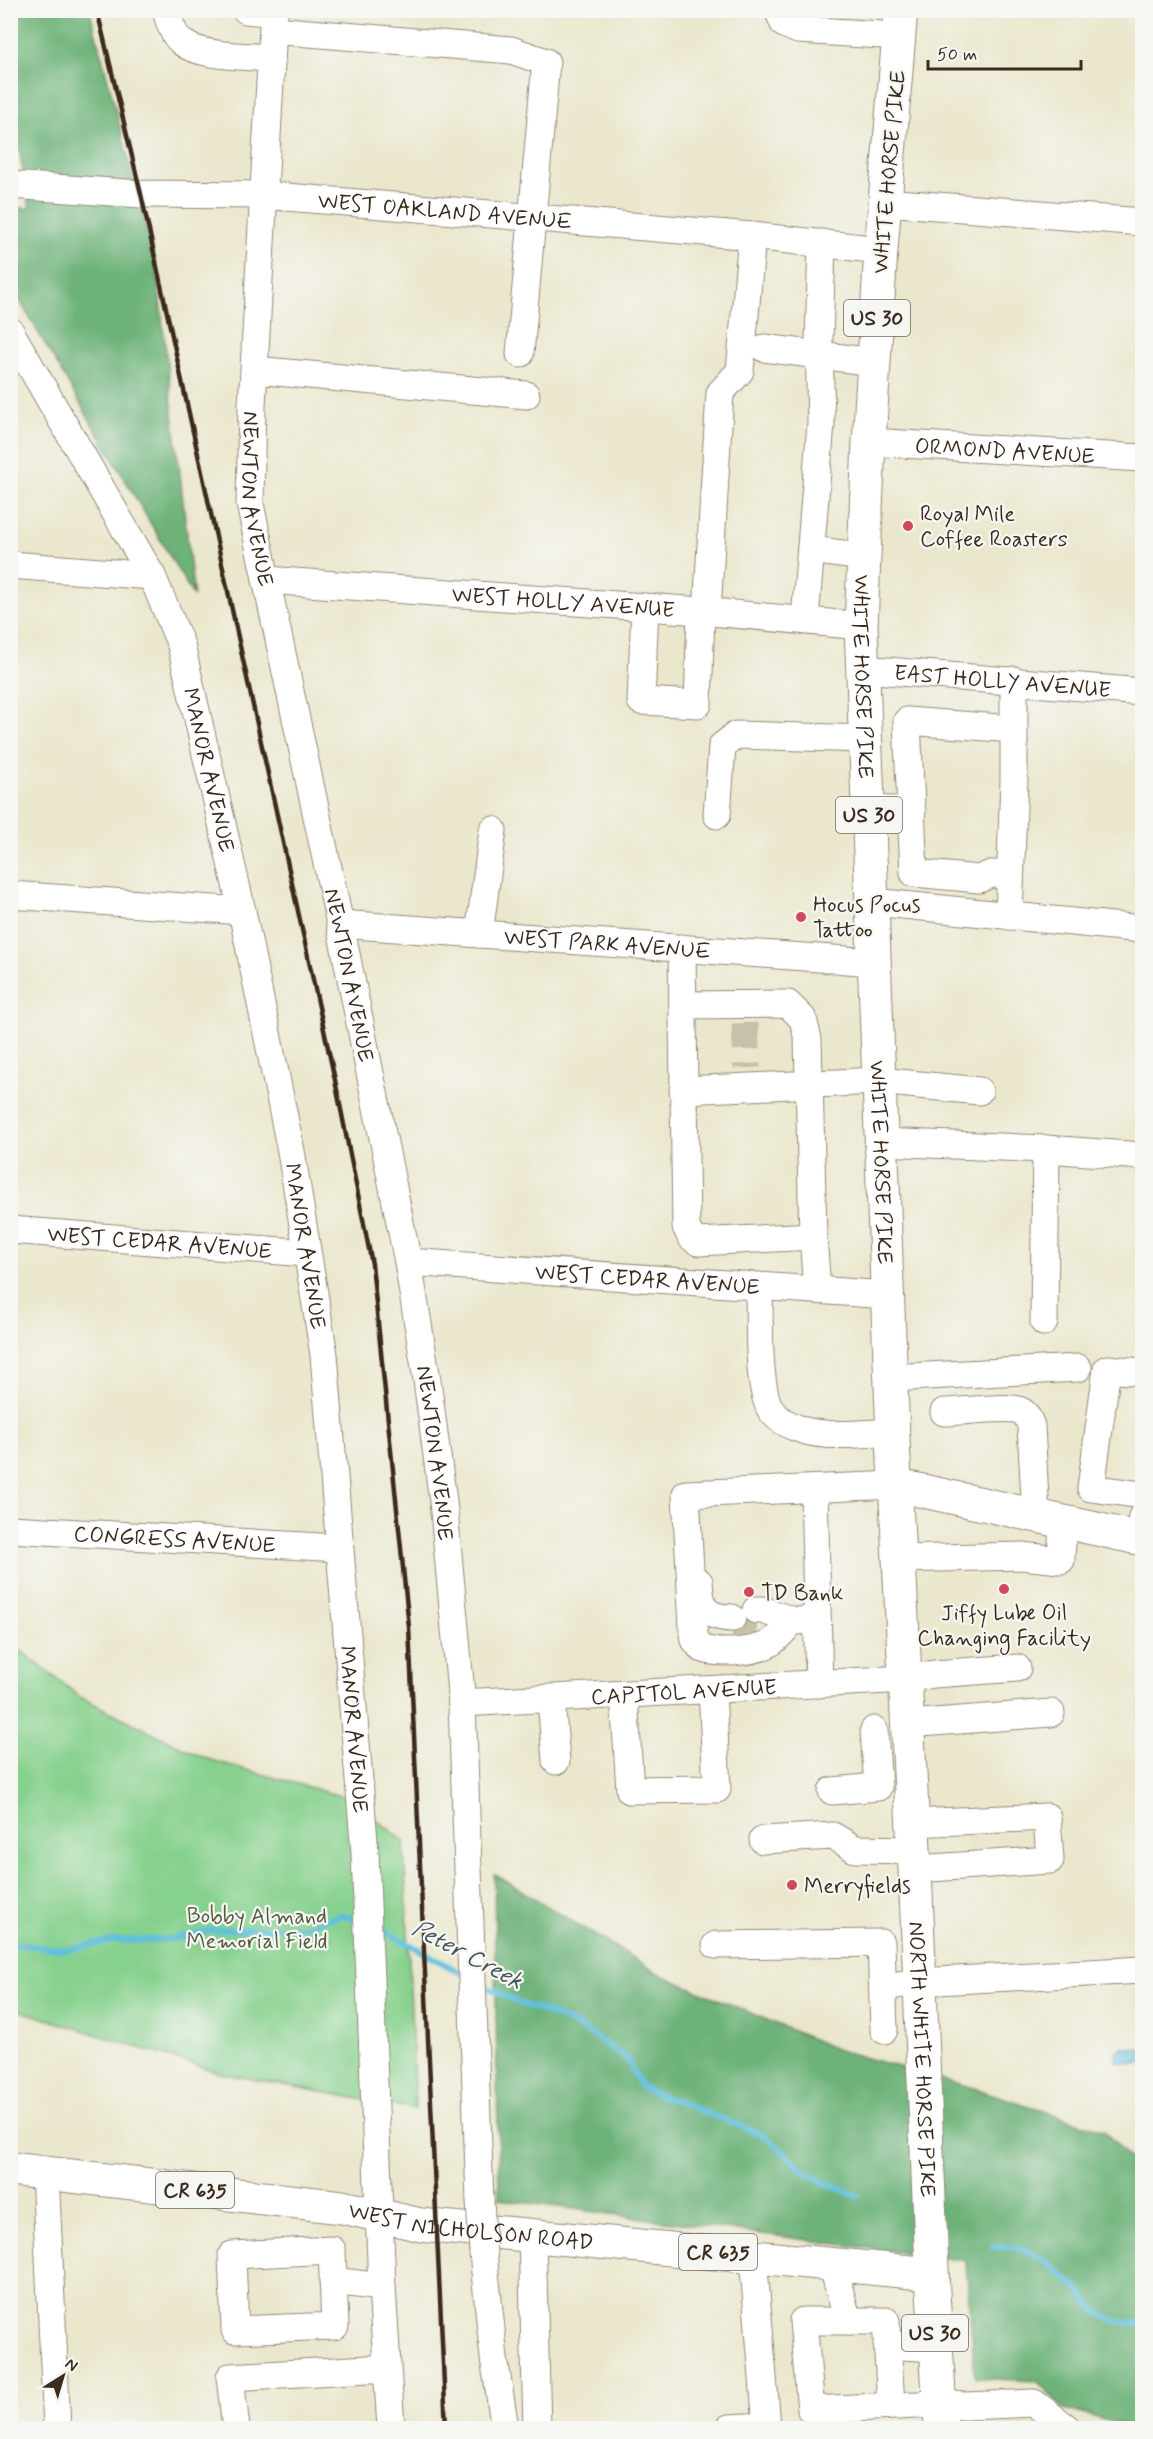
<svg xmlns="http://www.w3.org/2000/svg" width="1153" height="2439" font-family="Mynerve,sans-serif">
<style>
.green{fill:#87d18e;stroke:#617e56;stroke-width:1.5}
.forest{fill:#6db379;stroke:#546e4c;stroke-width:1.5}
.water{fill:#5fbfdd;stroke:#4d747e;stroke-width:1.5}
.lines{fill:none;stroke-linecap:round;stroke-linejoin:round}
.stream{stroke:#5fbfdd;stroke-width:6}
.minor-tunnel{stroke:#c8c1aa;stroke-width:27;stroke-dasharray:27 14;stroke-linecap:butt}
.minor-casing{stroke:#938876;stroke-width:29}
.major-casing{stroke:#938876;stroke-width:35}
.highway-casing{stroke:#938876;stroke-width:35}
.minor{stroke:#fff;stroke-width:27}
.major{stroke:#fff;stroke-width:33}
.highway{stroke:#fff;stroke-width:33}
.rail{stroke:#3b2a1e;stroke-width:4.5}
.minor-bridge-casing{stroke:#938876;stroke-width:29;stroke-linecap:butt}
.minor-bridge{stroke:#fff;stroke-width:27}
.poi-dot{fill:#d1495b;stroke:#f6f6f2;stroke-width:2}
.labels{text-anchor:middle;stroke-width:4.5;stroke-linejoin:round;paint-order:stroke}
.shield{fill:#f6f6f2;stroke:#73675e;stroke-width:1.5}
.shield-label{font-size:21px;font-weight:bold;fill:#3b2a1e}
.street-label{font-size:22px;fill:#3b2a1e;stroke:#f6f6f2}
.poi-label{font-size:22px;fill:#3b2a1e;stroke:#f6f6f2;text-anchor:start}
.park-label{font-size:22px;fill:#525c40;stroke:#f6f6f2}
.water-label{font-size:24px;font-style:italic;fill:#465757;stroke:#f6f6f2}
</style>
<rect width="100%" height="100%" fill="#f6f6f2"/>
<filter id="ink" filterUnits="userSpaceOnUse"><feTurbulence type="fractalNoise" baseFrequency=".0167" numOctaves="2"/><feDisplacementMap in="SourceGraphic" scale="12" xChannelSelector="R" yChannelSelector="G"/><feConvolveMatrix kernelMatrix="1 2 1 2 8 2 1 2 1" color-interpolation-filters="sRGB"/></filter>
<filter id="wash" filterUnits="userSpaceOnUse"><feTurbulence type="fractalNoise" baseFrequency=".008" numOctaves="4" result="noise"/><feDisplacementMap in="SourceGraphic" scale="24" xChannelSelector="R" yChannelSelector="G"/><feGaussianBlur stdDeviation="1.35" result="paint"/><feColorMatrix in="noise" values="0 0 0 0 0 0 0 0 0 0 0 0 0 0 0 0 0 1.4 0 .05"/><feComposite in="paint" operator="in"/></filter>
<g filter="url(#wash)">
<rect width="100%" height="100%" fill="#ebe7cd"/>
<!-- green -->
<polygon class="green" points="10,1642 80,1697 204,1758 348,1798 404,1841 415,2109 224,2074 11,2008"/>
<!-- forest -->
<g class="forest">
<polygon points="10,11 90,11 156,265 194,597 11,286 11,208 30,208 11,105"/>
<polygon points="494,1874 661,1975 838,2050 977,2089 1104,2131 1142,2172 1142,2428 1134,2428 1064,2409 1037,2381 975,2378 966,2261 499,2199"/>
</g>
<!-- water -->
<polygon class="water" points="1122,2047 1142,2050 1142,2062 1137,2064 1118,2062 1115,2052"/>
<g class="lines">
<!-- stream -->
<g class="stream">
<polyline points="374,1925 465,1975"/>
<polyline points="10,1943 65,1950 111,1941 172,1939 215,1930 303,1927 340,1915 362,1920"/>
<polyline points="479,1983 517,2002 561,2018 583,2029 624,2057 630,2064 639,2085 647,2090 761,2134 782,2150 802,2170 829,2185 857,2195"/>
<path d="M993,2247c10,0 19,-1 28,2 17,5 38,21 50,33 25,27 30,43 71,41"/>
</g>
</g>
</g>
<g filter="url(#ink)">
<g class="lines">
<!-- minor-tunnel -->
<g class="minor-tunnel">
<polyline points="745,1023 747,1068"/>
<polyline points="732,1629 757,1629"/>
</g>
<defs>
<g id="minor">
<path d="M166,10c3,11 7,26 17,33 19,14 65,13 88,15"/>
<polyline points="246,10 274,13"/>
<path id="s1" d="M274,10l-22,395 -2,99 90,420 68,338 19,118 16,121 19,202 18,497"/>
<polyline points="778,10 784,24 798,30 899,36"/>
<polyline points="273,30 511,50 546,62 520,354"/>
<path id="s2" d="M10,185l131,9 122,1 489,41 129,14"/>
<polyline points="885,202 1142,222"/>
<path id="s3" d="M10,331l142,245 29,69 61,266 49,240 33,204 41,498 17,434 9,141"/>
<polyline points="764,348 874,362"/>
<polyline points="255,370 526,395"/>
<path id="s4" d="M869,442l273,16"/>
<polyline points="811,550 864,557"/>
<polyline points="10,565 152,576"/>
<path id="s5" d="M266,580l435,31 160,15"/>
<polyline points="645,608 641,701 698,704 701,611"/>
<polyline points="707,612 720,393 740,371 752,236"/>
<polyline points="805,620 821,423 819,342 822,243"/>
<path id="s6" d="M863,669l279,23"/>
<polyline points="869,809 912,811"/>
<polyline points="717,815 722,746 736,735 866,739"/>
<polyline points="1010,875 991,874 979,879 914,873 907,721 1013,729"/>
<polyline points="10,895 242,911"/>
<polyline points="873,902 1142,929"/>
<polyline points="1009,916 1014,779 1014,680"/>
<path id="s7" d="M340,924l534,38"/>
<polyline points="479,934 493,830"/>
<polyline points="682,948 686,1227 691,1237 698,1242 813,1236 817,1290"/>
<polyline points="683,1005 788,1004 803,1019 808,1039 813,1236"/>
<polyline points="683,1090 879,1081 979,1091"/>
<polyline points="881,1142 1046,1149 1142,1156"/>
<path id="s8" d="M10,1230l297,23"/>
<path id="s9" d="M408,1262l479,33"/>
<path d="M759,1286c1,29 -3,107 14,127 12,13 34,20 51,21 22,2 46,-1 69,-2"/>
<polyline points="1044,1322 1046,1149"/>
<polyline points="1142,1372 1107,1369 1091,1488 1142,1495"/>
<polyline points="890,1378 1078,1368"/>
<path d="M944,1412c15,0 65,-7 77,-1 5,2 8,9 10,15l5,91"/>
<polyline points="814,1490 819,1684"/>
<path id="s10" d="M10,1529l329,19"/>
<polyline points="1139,1539 1142,1517"/>
<polyline points="899,1559 1021,1556 1061,1560 1063,1522"/>
<path d="M699,1582c2,26 5,35 33,36"/>
<polyline points="756,1610 763,1610 793,1621"/>
<path d="M817,1620l-24,1c-6,6 -12,14 -20,20 -15,12 -55,14 -72,7l-6,-8 -2,-13 -7,-133 210,-9"/>
<polyline points="624,1695 630,1790 717,1789 712,1690"/>
<polyline points="551,1698 556,1761"/>
<path id="s11" d="M462,1703l443,-24 29,-5 83,-6"/>
<polyline points="908,1724 1051,1713"/>
<polyline points="832,1791 878,1787 874,1730"/>
<polyline points="913,1823 1047,1817 1050,1860 915,1869"/>
<polyline points="763,1840 833,1836 855,1849 914,1850"/>
<polyline points="716,1945 881,1943 884,2030"/>
<polyline points="883,1987 919,1982 1142,1970"/>
<polyline points="45,2172 57,2428"/>
<polyline points="532,2235 537,2428"/>
<polygon points="332,2250 335,2326 235,2330 232,2255"/>
<polyline points="483,2253 494,2358 505,2428"/>
<polyline points="832,2264 848,2321"/>
<polyline points="333,2281 382,2287"/>
<polyline points="887,2345 936,2348"/>
<polyline points="891,2406 886,2321 803,2321 811,2410 939,2404 965,2406 1034,2403 1067,2428"/>
<polyline points="236,2428 230,2377 387,2368"/>
<polyline points="729,2428 767,2426 753,2256"/>
</g>
<g id="major">
<polyline points="896,1485 1142,1539"/>
<path id="s12" d="M10,2169l332,38 79,18 511,49"/>
</g>
<g id="highway">
<path id="s13" d="M901,10l-20,240 -12,192 -8,184 33,836 21,407 18,423 8,136"/>
</g>
</defs>
<!-- minor casing -->
<use href="#minor" class="minor-casing"/>
<!-- major casing -->
<use href="#major" class="major-casing"/>
<!-- highway casing -->
<use href="#highway" class="highway-casing"/>
<!-- minor -->
<use href="#minor" class="minor"/>
<!-- major -->
<use href="#major" class="major"/>
<!-- highway -->
<use href="#highway" class="highway"/>
<!-- rail -->
<polyline class="rail" points="97,10 141,194 335,1080 372,1264 409,1627 446,2428"/>
<defs>
<polyline id="minor-bridge" points="480,2200 483,2253"/>
</defs>
<!-- minor-bridge casing -->
<use href="#minor-bridge" class="minor-bridge-casing"/>
<!-- minor-bridge -->
<use href="#minor-bridge" class="minor-bridge"/>
</g>
</g>
<!-- markers -->
<g class="poi-dot">
<circle cx="908" cy="526" r="6"/>
<circle cx="801" cy="917" r="6"/>
<circle cx="1004" cy="1589" r="6"/>
<circle cx="749" cy="1592" r="6"/>
<circle cx="792" cy="1885" r="6"/>
</g>
<g class="labels">
<!-- shield labels -->
<g class="shield">
<rect x="844" y="300" width="66" height="36" rx="4.5"/>
<rect x="836" y="797" width="66" height="36" rx="4.5"/>
<rect x="156" y="2172" width="78" height="36" rx="4.5"/>
<rect x="679" y="2234" width="78" height="36" rx="4.5"/>
<rect x="902" y="2315" width="66" height="36" rx="4.5"/>
</g>
<g class="shield-label">
<text x="877" y="325">US 30</text>
<text x="869" y="822">US 30</text>
<text x="195" y="2197">CR 635</text>
<text x="718" y="2259">CR 635</text>
<text x="935" y="2340">US 30</text>
</g>
<!-- street labels -->
<g class="street-label">
<text transform="translate(888 172) rotate(-85)" y="8">WHITE HORSE PIKE</text>
<text dy="8" stroke="none"><textPath href="#s2" startOffset="436">WEST OAKLAND AVENUE</textPath></text>
<text dy="8" stroke="none"><textPath href="#s4" startOffset="136">ORMOND AVENUE</textPath></text>
<text dy="8" stroke="none"><textPath href="#s1" startOffset="490">NEWTON AVENUE</textPath></text>
<text dy="8" stroke="none"><textPath href="#s5" startOffset="298">WEST HOLLY AVENUE</textPath></text>
<text dy="8" stroke="none"><textPath href="#s13" startOffset="668">WHITE HORSE PIKE</textPath></text>
<text dy="8" stroke="none"><textPath href="#s6" startOffset="140">EAST HOLLY AVENUE</textPath></text>
<text dy="8" stroke="none"><textPath href="#s3" startOffset="486">MANOR AVENUE</textPath></text>
<text dy="8" stroke="none"><textPath href="#s7" startOffset="268">WEST PARK AVENUE</textPath></text>
<text dy="8" stroke="none"><textPath href="#s1" startOffset="976">NEWTON AVENUE</textPath></text>
<text dy="8" stroke="none"><textPath href="#s13" startOffset="1154">WHITE HORSE PIKE</textPath></text>
<text dy="8" stroke="none"><textPath href="#s8" startOffset="150">WEST CEDAR AVENUE</textPath></text>
<text dy="8" stroke="none"><textPath href="#s3" startOffset="972">MANOR AVENUE</textPath></text>
<text dy="8" stroke="none"><textPath href="#s9" startOffset="240">WEST CEDAR AVENUE</textPath></text>
<text dy="8" stroke="none"><textPath href="#s1" startOffset="1462">NEWTON AVENUE</textPath></text>
<text dy="8" stroke="none"><textPath href="#s10" startOffset="165">CONGRESS AVENUE</textPath></text>
<text dy="8" stroke="none"><textPath href="#s11" startOffset="222">CAPITOL AVENUE</textPath></text>
<text dy="8" stroke="none"><textPath href="#s3" startOffset="1458">MANOR AVENUE</textPath></text>
<text dy="8" stroke="none"><textPath href="#s13" startOffset="2052">NORTH WHITE HORSE PIKE</textPath></text>
<text dy="8" stroke="none"><textPath href="#s12" startOffset="465">WEST NICHOLSON ROAD</textPath></text>
</g>
<!-- poi labels -->
<g class="poi-label">
<text x="920" y="521">Royal Mile<tspan x="920" dy="25">Coffee Roasters</tspan></text>
<text x="813" y="912">Hocus Pocus<tspan x="813" dy="25">Tattoo</tspan></text>
<text x="761" y="1600">TD Bank</text>
<text x="1004" y="1620" text-anchor="middle">Jiffy Lube Oil<tspan x="1004" dy="25">Changing Facility</tspan></text>
<text x="804" y="1893">Merryfields</text>
</g>
<!-- park labels -->
<g class="park-label">
<text x="257" y="1923">Bobby Almand<tspan x="257" dy="25">Memorial Field</tspan></text>
</g>
<!-- water labels -->
<g class="water-label">
<text transform="translate(468 1954) rotate(28)" y="8">Peter Creek</text>
</g>
</g>
<!-- margin -->
<rect width="1153" height="2439" fill="none" stroke="#f6f6f2" stroke-width="36"/>
<!-- north arrow -->
<g transform="translate(63 2376) rotate(37)" stroke="#f6f6f2" stroke-width="4.5" paint-order="stroke">
<path d="M0-4.5L10 22L0 15L-10 22Z" fill="#3b2a1e"/>
<text y="-9" font-size="16" font-weight="bold" text-anchor="middle" fill="#3b2a1e">N</text>
</g>
<!-- scale -->
<path d="M928 60v9h153v-9" fill="none" stroke="#3b2a1e" stroke-width="3"/>
<text x="937" y="60" font-size="18" fill="#3b2a1e" stroke="#f6f6f2" stroke-width="4.5" paint-order="stroke">50 m</text>
</svg>
